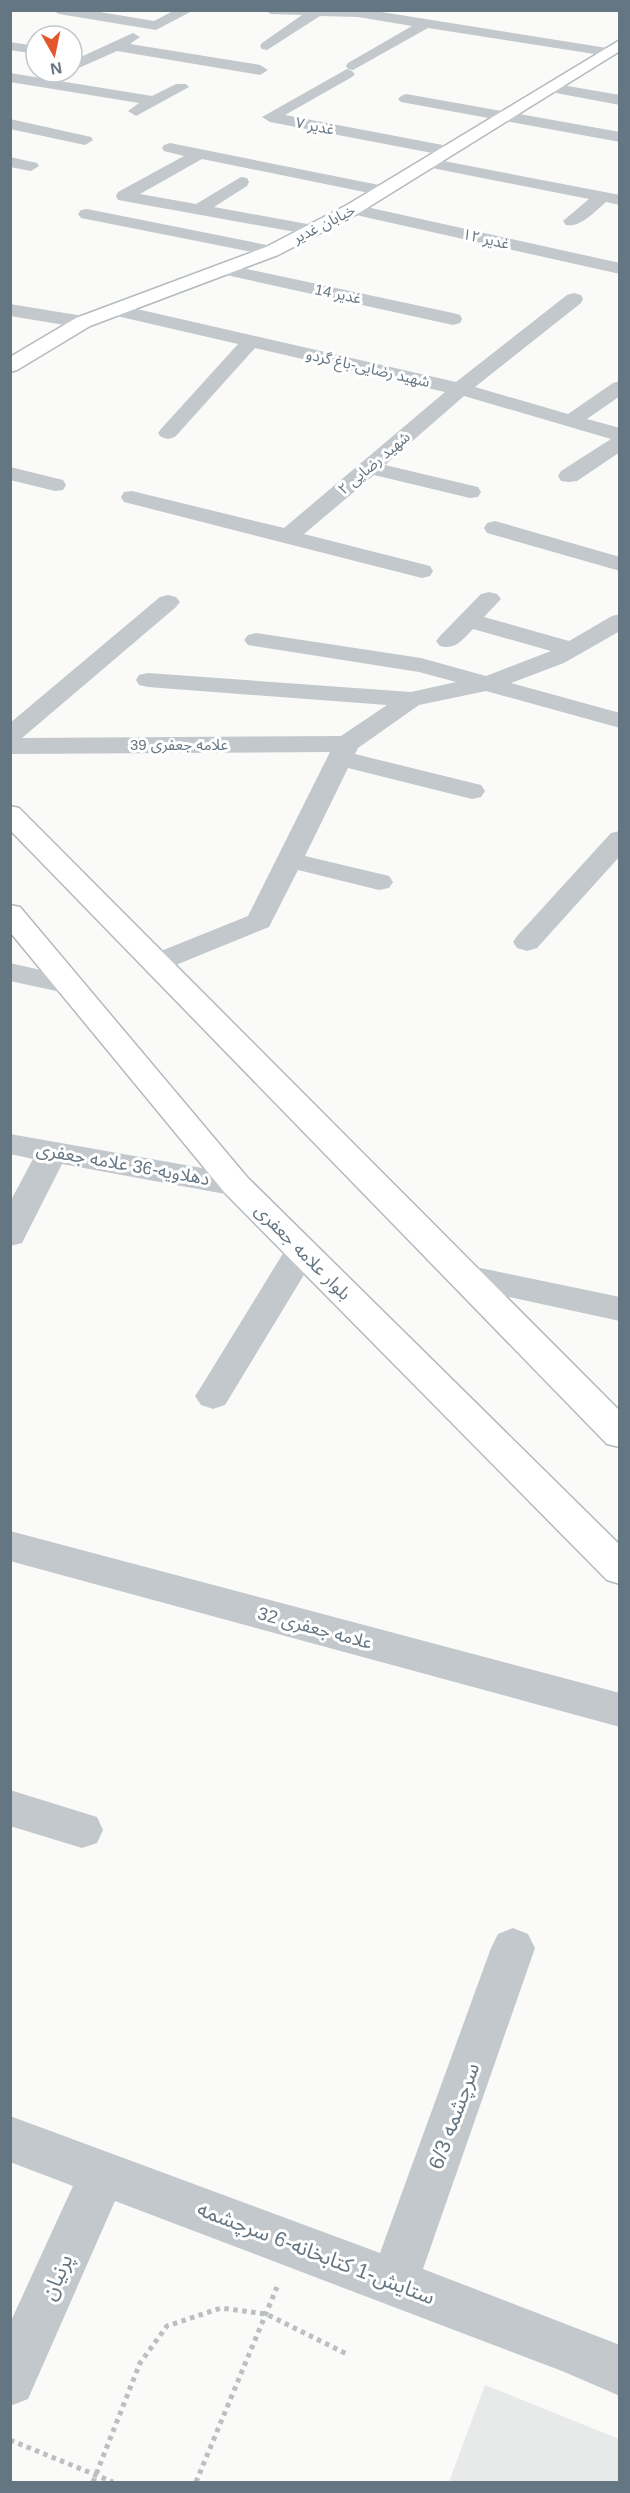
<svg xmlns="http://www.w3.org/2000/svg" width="630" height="2493" font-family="Arial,'Noto Sans Arabic',sans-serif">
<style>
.built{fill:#e8e9e9}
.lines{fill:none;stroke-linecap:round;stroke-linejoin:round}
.secondary-casing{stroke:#b3babf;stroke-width:3}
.path{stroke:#bbbfc2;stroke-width:5;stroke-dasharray:4.5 4.5;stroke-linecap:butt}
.street{fill:#c3c8cc;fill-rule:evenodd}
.secondary{fill:#fff;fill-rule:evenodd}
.labels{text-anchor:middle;stroke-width:6;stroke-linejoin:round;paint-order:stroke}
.far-street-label{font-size:15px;fill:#657683;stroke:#fff}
.street-label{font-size:18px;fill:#657683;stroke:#fff}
.near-street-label{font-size:21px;fill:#657683;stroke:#fff}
</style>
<rect width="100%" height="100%" fill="#fafaf8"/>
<!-- built -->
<polygon class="built" points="485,2385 619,2439 619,2482 449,2482"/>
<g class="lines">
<defs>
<g id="secondary">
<polygon points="620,40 620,51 359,213 278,255 90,326 17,370 10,372 10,357 76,318 266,247 347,205"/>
<polygon points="10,806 19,808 620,1411 620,1447 607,1444 10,830"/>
<polygon points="10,905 20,907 247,1177 620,1545 620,1584 607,1580 225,1193 10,932"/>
</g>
</defs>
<!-- secondary casing -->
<use href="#secondary" class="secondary-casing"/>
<!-- path -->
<g class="path">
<polyline points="10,2440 113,2482"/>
<polyline points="93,2482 140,2363 167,2326 221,2308 266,2314 349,2355"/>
<polyline points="196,2482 277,2287"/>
</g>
<!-- street -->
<g class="street">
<polygon points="52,10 88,10 154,21 175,10 194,10 156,30 59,14"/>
<polygon points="264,10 369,10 607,48 614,52 607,56 428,28 353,70 348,69 346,66 348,63 412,26 358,17 320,16 267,50 262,49 260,46 262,43 302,15 271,14"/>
<polygon points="133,33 140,37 130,44 260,65 268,70 260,75 117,51 72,71 72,61"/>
<polygon points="10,42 36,46 36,54 10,50"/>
<polygon points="347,69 352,71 355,74 352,77 285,115 448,146 456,151 454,154 448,156 270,122 262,117"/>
<polygon points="10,73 152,96 176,84 186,84 189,87 136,116 128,111 139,103 10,82"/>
<polygon points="550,83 620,95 620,105 545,91 542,88"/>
<polygon points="406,94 620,132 620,142 401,102 398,99 401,96"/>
<polygon points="10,119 91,137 93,140 85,145 10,129"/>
<polygon points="170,143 384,186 392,191 384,196 202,159 140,194 196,204 241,177 247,178 249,182 247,186 214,207 318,226 321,230 318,234 312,235 118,200 116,196 118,192 184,156 164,151 162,148 164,145"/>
<polygon points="10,157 37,163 39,166 31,171 10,167"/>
<path d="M428,158l192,37v10l-14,-3c-11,9 -25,26 -40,23l-3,-4 26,-22 -167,-33 -2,-3 2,-3z"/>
<polygon points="353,204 620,263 620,274 347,213 344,209 347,205"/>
<polygon points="87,209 272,246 278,247 281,251 278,255 272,256 81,218 78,214 81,210"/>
<polygon points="223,264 453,313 460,315 462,319 460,323 453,325 217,273 214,269 217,265"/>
<polygon points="574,293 581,295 583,299 581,303 475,387 568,414 613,383 620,381 620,396 587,419 620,428 620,452 577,481 569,482 561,481 558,476 561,471 611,439 464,396 385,465 478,487 481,492 478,497 470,498 374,475 304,534 430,566 433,571 430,576 422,578 414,576 124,502 121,497 124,492 132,491 284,528 445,392 255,348 175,437 168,439 161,437 158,433 161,429 238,344 108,314 106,310 108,306 115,304 456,382 567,295"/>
<polygon points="10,304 83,316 90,318 92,322 90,326 83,328 10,316"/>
<polygon points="10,467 63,480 66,485 63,490 55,491 10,480"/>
<polygon points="495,521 620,557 620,571 487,533 484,528 487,523"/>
<path d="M489,592l8,2 4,5 -17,18 85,24 43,-25 8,-2v17l-56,32 -53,20 109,30v15l-134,-37 -67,14 -61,43 -3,6 126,31 4,6 -4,6 -9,2 -124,-31 -43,88 84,20 4,6 -4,6 -10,2 -81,-20 -29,57 -103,42 -10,3 -10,-3 -4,-6 4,-6 102,-41 82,-164 -320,2v-31l150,-126 8,-2 8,2 4,5 -4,5 -154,131 319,-2 46,-31 -239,-18 -9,-2 -3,-5 3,-5 9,-2 263,19 45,-10 -37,-10 -171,-27 -4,-5 4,-5 8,-2 165,25 65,18 65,-25 -78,-22c-11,11 -17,21 -33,17l-4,-5 4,-5 41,-42z"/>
<polygon points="620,831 620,856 537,948 527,951 517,948 513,942 517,936 611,833"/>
<polygon points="10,963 80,979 85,985 80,991 70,994 10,981"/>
<polygon points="10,1134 236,1174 247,1177 252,1185 247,1193 236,1196 62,1164 22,1243 10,1246 10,1202 33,1159 10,1154"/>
<polygon points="302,1239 314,1242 319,1250 225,1405 213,1409 201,1405 195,1396 201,1387 290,1242"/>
<polygon points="466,1265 620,1297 620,1321 454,1285 449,1277 454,1269"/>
<polygon points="10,1531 620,1693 620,1727 10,1561"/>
<polygon points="10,1790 97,1817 103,1830 97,1843 82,1848 10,1826"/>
<polygon points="513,1928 528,1934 535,1948 423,2269 620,2345 620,2396 562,2371 115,2201 28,2399 10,2406 10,2323 73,2186 10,2162 10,2116 380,2253 491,1948 498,1934"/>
</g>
<!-- secondary -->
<use href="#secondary" class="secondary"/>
</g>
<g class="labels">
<!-- far-street labels -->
<g class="far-street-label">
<text transform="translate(315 126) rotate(11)" y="5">غدیر ۷</text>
<text transform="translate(324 224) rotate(-27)" y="5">خیابان غدیر</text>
<text transform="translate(486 239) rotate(13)" y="5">غدیر ۱۲</text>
<text transform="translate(338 294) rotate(12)" y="5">غدیر 14</text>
<text transform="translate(368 368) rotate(13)" y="5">شهید رضایی-باغ گردو</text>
<text transform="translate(374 463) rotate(-40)" y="5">شهید رضایی ۲</text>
<text x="179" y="750">علامه جعفری 39</text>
</g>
<!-- street labels -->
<g class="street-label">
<text transform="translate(123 1164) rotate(10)" y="6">دهلاویه-36 علامه جعفری</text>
<text transform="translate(303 1252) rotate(45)" y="6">بلوار علامه جعفری</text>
<text transform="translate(315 1628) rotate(15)" y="6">علامه جعفری 32</text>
</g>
<!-- near-street labels -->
<g class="near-street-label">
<text transform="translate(454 2116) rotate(-70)" y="7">سرچشمه 6/3</text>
<text transform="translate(316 2253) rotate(21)" y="7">ستایش-1 کتابخانه-6 سرچشمه</text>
<text transform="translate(57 2277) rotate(-66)" y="7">پرنیان</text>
</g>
</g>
<!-- border -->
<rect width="630" height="2493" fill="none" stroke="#657683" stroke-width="24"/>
<!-- north arrow -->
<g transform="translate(54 54) rotate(171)"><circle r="28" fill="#ffffff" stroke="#c1c8cd" stroke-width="1.5"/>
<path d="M0-4.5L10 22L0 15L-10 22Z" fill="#e4572e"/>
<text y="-9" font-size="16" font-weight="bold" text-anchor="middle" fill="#657683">N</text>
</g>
</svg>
